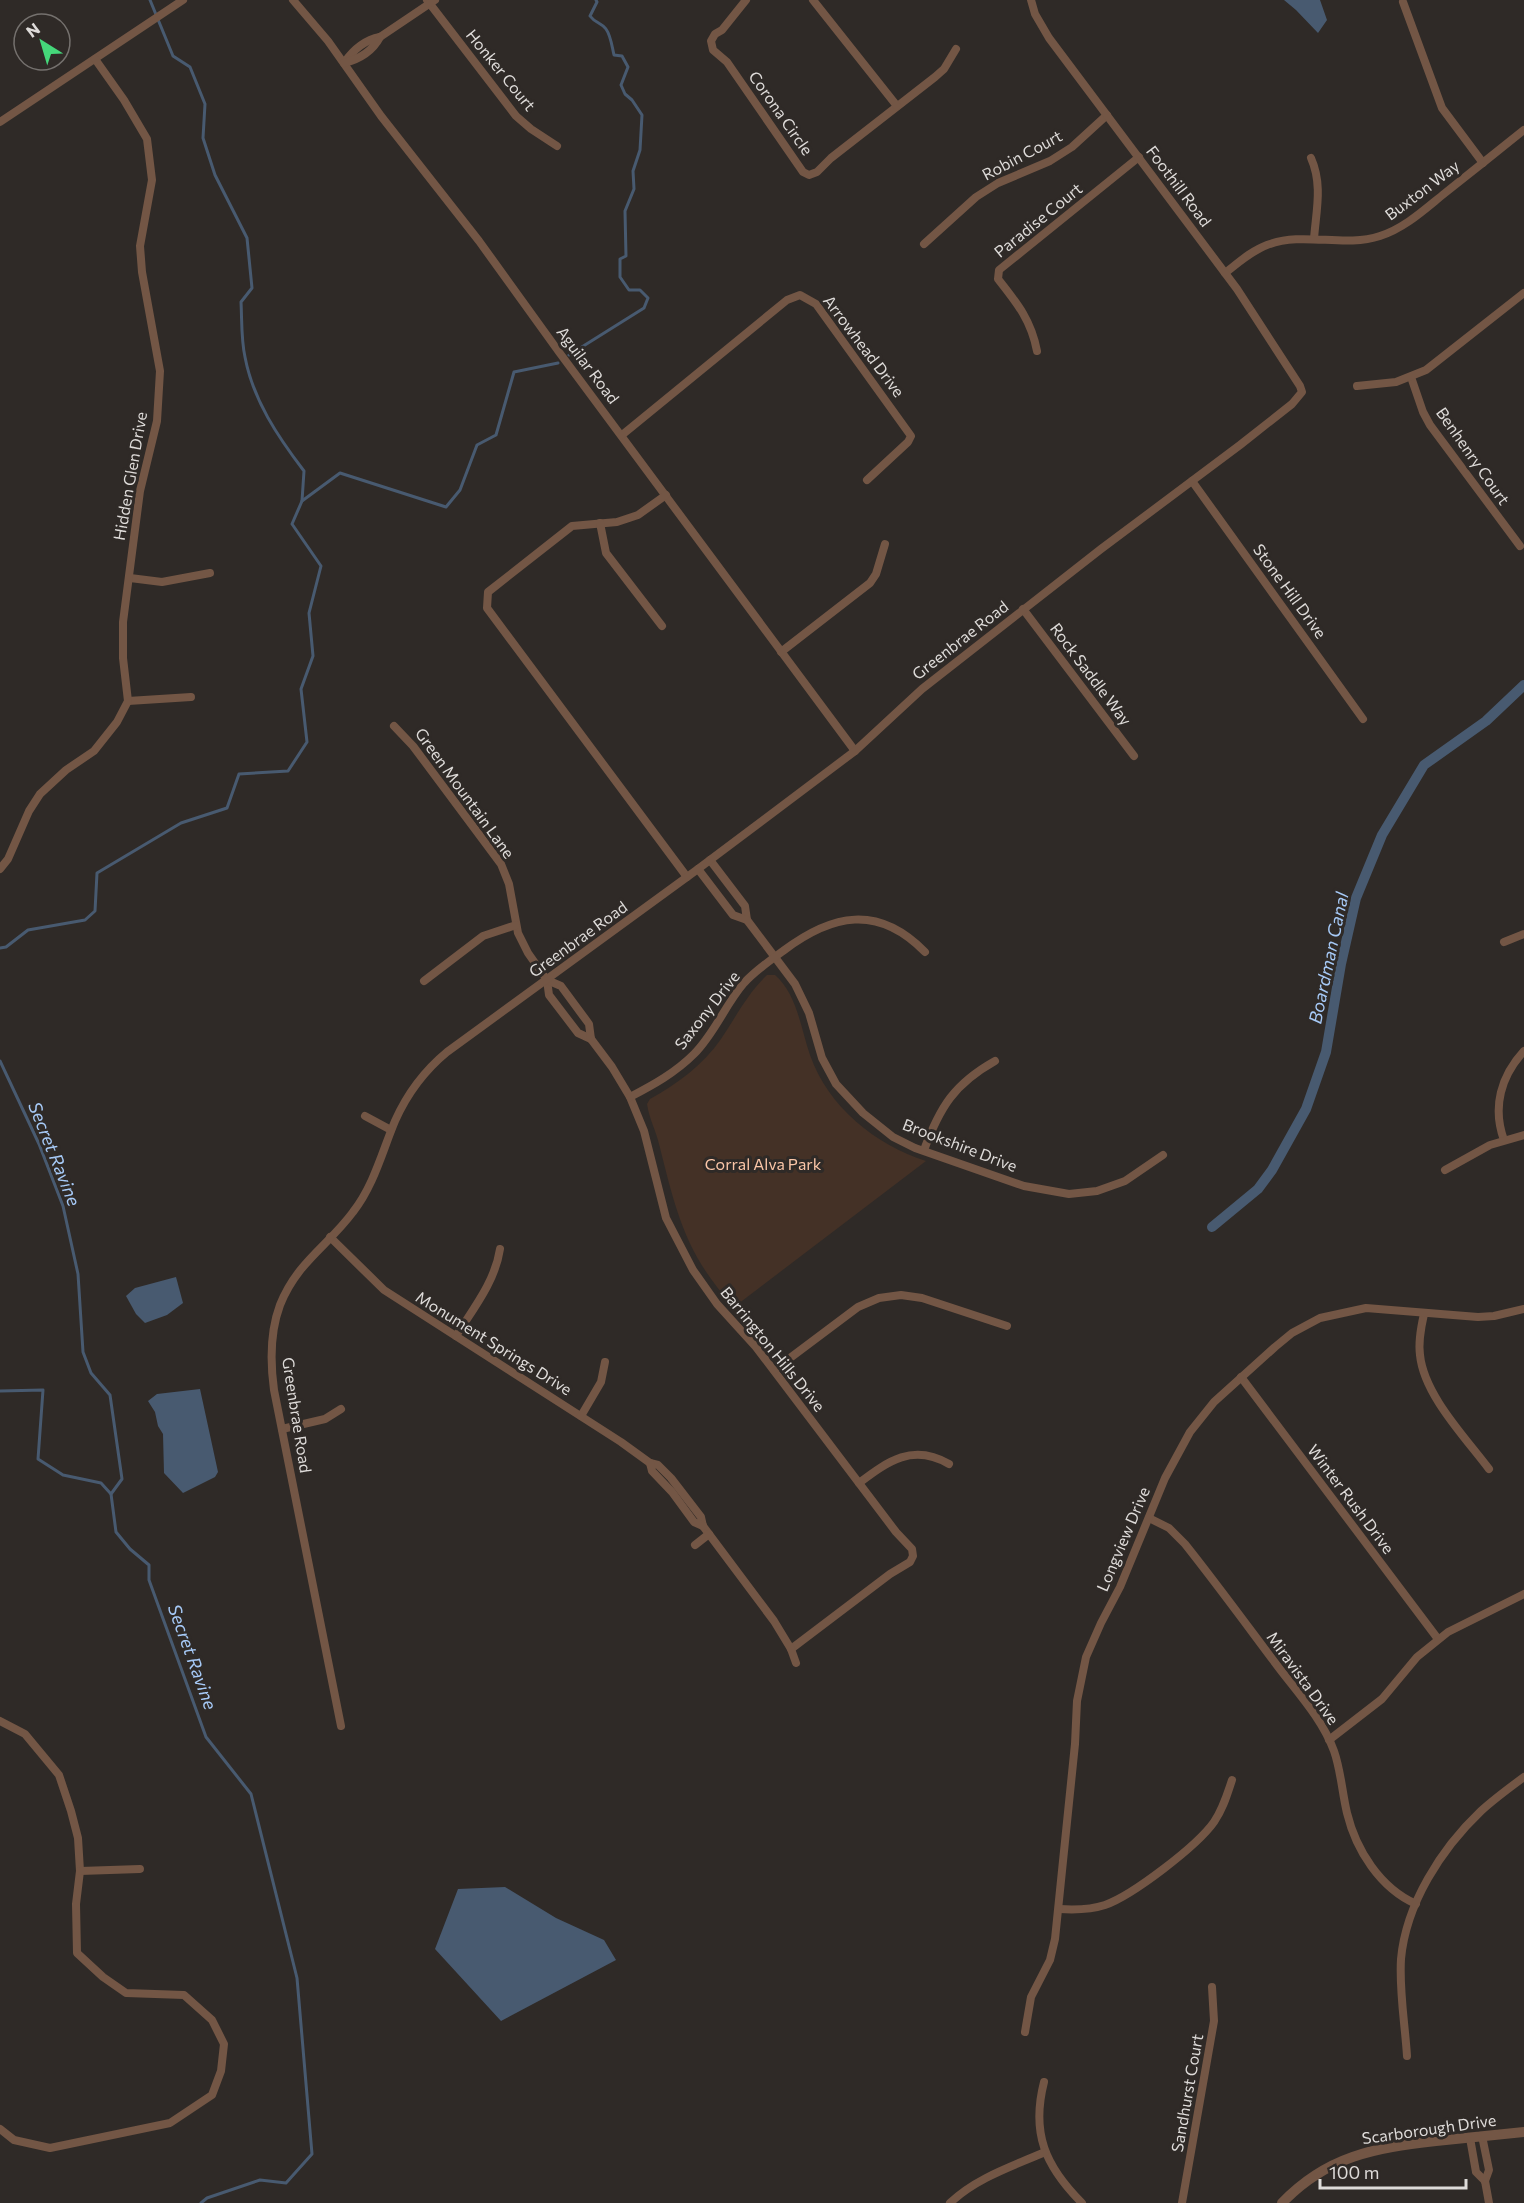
<svg xmlns="http://www.w3.org/2000/svg" width="1524" height="2203" font-family="Commissioner,sans-serif">
<style>
.green{fill:#443126}
.water{fill:#485a70}
.lines{fill:none;stroke-linecap:round;stroke-linejoin:round}
.stream{stroke:#485a70;stroke-width:3}
.canal{stroke:#485a70;stroke-width:10}
.minor{stroke:#735645;stroke-width:8}
.tertiary{stroke:#735645;stroke-width:10}
.labels{text-anchor:middle;stroke-width:6;stroke-linejoin:round;paint-order:stroke}
.street-label{font-size:16px;fill:#dedbd9;stroke:#2f2a27}
.park-label{font-size:16px;fill:#fbc6a8;stroke:#2f2a27}
.water-label{font-size:18px;font-style:italic;fill:#a6c9f6;stroke:#2f2a27}
</style>
<rect width="100%" height="100%" fill="#2f2a27"/>
<!-- green -->
<path class="green" d="M767,975h8c22,19 26,54 35,80 18,52 66,90 116,106l-192,146c-49,-53 -58,-96 -75,-163 -3,-13 -10,-26 -12,-40l3,-5c27,-15 53,-34 71,-60 15,-22 26,-45 46,-64z"/>
<!-- water -->
<g class="water">
<polygon points="1284,0 1320,0 1327,20 1318,33 1296,10"/>
<polygon points="176,1277 183,1303 167,1315 145,1323 136,1314 126,1296 135,1288"/>
<polygon points="200,1389 218,1472 215,1477 183,1493 164,1473 163,1434 158,1426 155,1412 148,1401 157,1394"/>
<polygon points="505,1887 556,1918 604,1940 616,1960 501,2021 435,1949 458,1889"/>
</g>
<g class="lines">
<!-- stream -->
<g class="stream">
<path d="M569,355l75,-47 4,-10 -8,-8h-11l-9,-13v-18l6,-3 -1,-45 9,-22 -1,-18 7,-21 2,-35 -10,-15 -7,-6 -4,-9 7,-18 -6,-11 -8,-1c-2,-8 -3,-19 -8,-26 -4,-6 -11,-6 -16,-13l7,-14 -1,-2"/>
<polyline points="302,501 340,473 446,507 460,490 477,445 496,435 514,372 558,363"/>
<path d="M0,948l6,-1 22,-17 57,-10 10,-9 2,-38 84,-50 46,-15 12,-34 49,-3 19,-29 -6,-53 12,-33 -4,-43 12,-47 -29,-42 10,-23 2,-30c-26,-34 -51,-71 -59,-114 -4,-18 -3,-37 -4,-55l11,-14 -5,-50 -32,-63 -12,-37 2,-34 -15,-37 -17,-11 -23,-56"/>
<polyline points="0,1061 39,1144 63,1206 78,1274 83,1352 91,1373 110,1395 122,1479 111,1494 116,1532 130,1549 149,1565 149,1580 206,1737 251,1794 297,1978 312,2154 286,2183 260,2180 207,2198 201,2203"/>
<polyline points="0,1391 43,1390 38,1459 63,1475 101,1483 111,1494"/>
</g>
<!-- canal -->
<polyline class="canal" points="1212,1227 1258,1189 1272,1170 1306,1109 1326,1052 1341,964 1356,898 1382,835 1424,765 1486,721 1524,685"/>
<!-- minor -->
<g class="minor">
<polyline points="293,0 328,41 381,116 479,241 559,352 855,751"/>
<polyline points="427,0 516,116 531,129 557,146"/>
<polyline points="746,0 722,30 715,34 711,41 713,50 727,62 803,172 809,175 817,172 831,158 935,77 944,69 956,49"/>
<polyline points="813,0 897,106"/>
<polyline points="1403,2 1442,108 1483,163"/>
<path d="M344,63c9,-13 20,-23 36,-26l55,-37"/>
<path d="M344,63c16,-4 28,-11 36,-26"/>
<polyline points="0,122 183,0"/>
<path d="M1311,158c12,27 5,53 3,81"/>
<polyline points="924,244 976,197 998,183 1050,161 1072,147 1107,115"/>
<path d="M1225,273c13,-10 26,-22 42,-28 37,-14 76,3 113,-9 25,-8 45,-27 65,-43 26,-21 53,-42 79,-63"/>
<path d="M1037,351c-6,-31 -20,-48 -39,-72l1,-9 140,-113"/>
<polyline points="1411,377 1423,412 1430,425 1520,546"/>
<polyline points="1357,386 1396,382 1426,370 1524,293"/>
<polyline points="622,435 787,300 800,295 816,304 911,436 908,442 867,480"/>
<polyline points="1192,481 1363,719"/>
<polyline points="666,495 638,515 617,522 572,526 488,592 487,608 687,877"/>
<polyline points="600,523 606,553 662,626"/>
<polyline points="130,578 162,582 210,573"/>
<polyline points="1023,609 1134,756"/>
<polyline points="781,652 870,583 876,574 885,544"/>
<polyline points="128,701 191,697"/>
<polyline points="394,726 413,746 501,864 509,884 518,933 528,953 547,980 549,995 578,1033 591,1039"/>
<polyline points="710,860 745,906 747,920"/>
<polyline points="0,869 8,859 29,811 40,794 66,770 94,751 117,722 128,701 123,658 123,622 140,491 157,421 160,371 142,272 140,246 152,180 147,139 124,100 95,59"/>
<polyline points="698,869 733,915 747,920 795,984 809,1013 822,1058 836,1084 863,1113 893,1137 915,1148 1024,1186 1069,1194 1097,1191 1125,1181 1163,1155"/>
<polyline points="1504,942 1524,934"/>
<polyline points="547,980 561,986 589,1024 591,1039 612,1067 630,1097 644,1131 666,1218 693,1270 717,1304 756,1347 896,1532 912,1549 913,1556 910,1562 890,1574 791,1649"/>
<polyline points="424,981 483,936 516,925"/>
<path d="M630,1097c23,-12 45,-24 64,-43 21,-21 31,-49 50,-71 11,-12 25,-22 39,-32 49,-37 95,-47 142,1"/>
<polyline points="365,1116 391,1130"/>
<path d="M1504,1140c-12,-33 -3,-64 20,-89"/>
<path d="M924,1150c16,-43 30,-66 71,-89"/>
<polyline points="1445,1170 1490,1145 1524,1135"/>
<polyline points="330,1237 384,1290 621,1442 650,1463 658,1465 671,1478 701,1517 703,1526 774,1621 791,1649 796,1663"/>
<path d="M1424,1314c-3,13 -6,27 -4,41 4,40 45,82 69,114"/>
<path d="M456,1336c17,-27 39,-54 44,-87"/>
<polyline points="774,1370 858,1307 879,1298 901,1295 922,1298 1007,1326"/>
<polyline points="1241,1377 1438,1639"/>
<polyline points="581,1416 601,1382 605,1362"/>
<polyline points="282,1429 325,1419 341,1409"/>
<polyline points="650,1463 652,1471 672,1492 694,1522 703,1526"/>
<path d="M859,1483c29,-22 54,-40 90,-19"/>
<path d="M1149,1518l20,10 16,16c31,39 61,80 91,120 20,27 46,54 58,87 7,20 8,41 13,62 9,37 33,75 69,91"/>
<polyline points="695,1545 709,1534"/>
<polyline points="0,1721 25,1734 59,1775 71,1811 78,1838 80,1871 76,1904 77,1953 103,1977 126,1993 184,1995 212,2020 224,2044 221,2071 212,2095 170,2123 50,2148 14,2140 0,2129"/>
<path d="M341,1726l-67,-336c-4,-29 -4,-58 6,-85 17,-43 48,-59 73,-93 21,-27 29,-60 42,-91 12,-27 29,-50 52,-69l251,-183 157,-118 67,-62 179,-140 139,-104 52,-41 10,-12 -2,-6 -63,-97 -188,-251 -14,-24 -4,-14"/>
<polyline points="1329,1740 1382,1699 1417,1657 1448,1632 1524,1594"/>
<polyline points="80,1871 140,1869"/>
<path d="M1059,1909c16,1 31,1 46,-4 28,-10 92,-59 109,-83 9,-13 13,-27 18,-42"/>
<polyline points="1025,2032 1031,1997 1050,1960 1055,1939 1075,1744 1077,1701 1086,1657 1101,1623 1120,1587 1165,1478 1190,1432 1214,1402 1275,1347 1292,1333 1320,1318 1366,1308 1478,1317 1494,1316 1524,1309"/>
<path d="M1407,2056c-2,-32 -8,-65 -6,-97 5,-55 40,-110 80,-148 13,-12 28,-23 43,-34"/>
<path d="M1044,2082c-13,51 1,84 38,121"/>
<polyline points="1482,2136 1489,2170 1485,2181"/>
<polyline points="1470,2138 1476,2172 1485,2181 1489,2203"/>
<path d="M950,2203c26,-25 63,-37 95,-51"/>
<polyline points="1182,2203 1214,2021 1212,1987"/>
</g>
<!-- tertiary -->
<path class="tertiary" d="M1282,2203c45,-47 92,-55 154,-62 30,-3 59,-6 88,-9"/>
</g>
<g class="labels">
<!-- street labels -->
<g class="street-label">
<text transform="translate(501 70) rotate(51)" y="6">Honker Court</text>
<text transform="translate(781 113) rotate(55)" y="6">Corona Circle</text>
<text transform="translate(1022 155) rotate(-28)" y="6">Robin Court</text>
<text transform="translate(1179 186) rotate(53)" y="6">Foothill Road</text>
<text transform="translate(1422 190) rotate(-37)" y="6">Buxton Way</text>
<text transform="translate(1038 220) rotate(-39)" y="6">Paradise Court</text>
<text transform="translate(864 346) rotate(53)" y="6">Arrowhead Drive</text>
<text transform="translate(588 365) rotate(53)" y="6">Aguilar Road</text>
<text transform="translate(1473 456) rotate(55)" y="6">Benhenry Court</text>
<text transform="translate(130 476) rotate(-80)" y="6">Hidden Glen Drive</text>
<text transform="translate(1290 591) rotate(54)" y="6">Stone Hill Drive</text>
<text transform="translate(960 640) rotate(-38)" y="6">Greenbrae Road</text>
<text transform="translate(1091 674) rotate(53)" y="6">Rock Saddle Way</text>
<text transform="translate(465 793) rotate(54)" y="6">Green Mountain Lane</text>
<text transform="translate(578 939) rotate(-36)" y="6">Greenbrae Road</text>
<text transform="translate(707 1010) rotate(-52)" y="6">Saxony Drive</text>
<text transform="translate(960 1145) rotate(21)" y="6">Brookshire Drive</text>
<text transform="translate(494 1343) rotate(32)" y="6">Monument Springs Drive</text>
<text transform="translate(773 1349) rotate(51)" y="6">Barrington Hills Drive</text>
<text transform="translate(297 1415) rotate(81)" y="6">Greenbrae Road</text>
<text transform="translate(1351 1499) rotate(53)" y="6">Winter Rush Drive</text>
<text transform="translate(1123 1539) rotate(-67)" y="6">Longview Drive</text>
<text transform="translate(1303 1678) rotate(54)" y="6">Miravista Drive</text>
<text transform="translate(1187 2093) rotate(-80)" y="6">Sandhurst Court</text>
<text transform="translate(1429 2129) rotate(-8)" y="6">Scarborough Drive</text>
</g>
<!-- park labels -->
<g class="park-label">
<text x="763" y="1170">Corral Alva Park</text>
</g>
<!-- water labels -->
<g class="water-label">
<text transform="translate(1329 958) rotate(-78)" y="6">Boardman Canal</text>
<text transform="translate(54 1154) rotate(68)" y="6">Secret Ravine</text>
<text transform="translate(192 1657) rotate(70)" y="6">Secret Ravine</text>
</g>
</g>
<!-- north arrow -->
<g transform="translate(42 42) rotate(323)"><circle r="28" fill="#2f2a27" stroke="#75716e" stroke-width="1.5"/>
<path d="M0-4.5L10 22L0 15L-10 22Z" fill="#45d77a"/>
<text y="-9" font-size="16" font-weight="bold" text-anchor="middle" fill="#dedbd9">N</text>
</g>
<!-- scale -->
<path d="M1320 2179v9h146v-9" fill="none" stroke="#dedbd9" stroke-width="3"/>
<text x="1329" y="2179" font-size="18" fill="#dedbd9" stroke="#2f2a27" stroke-width="4.5" paint-order="stroke">100 m</text>
</svg>
